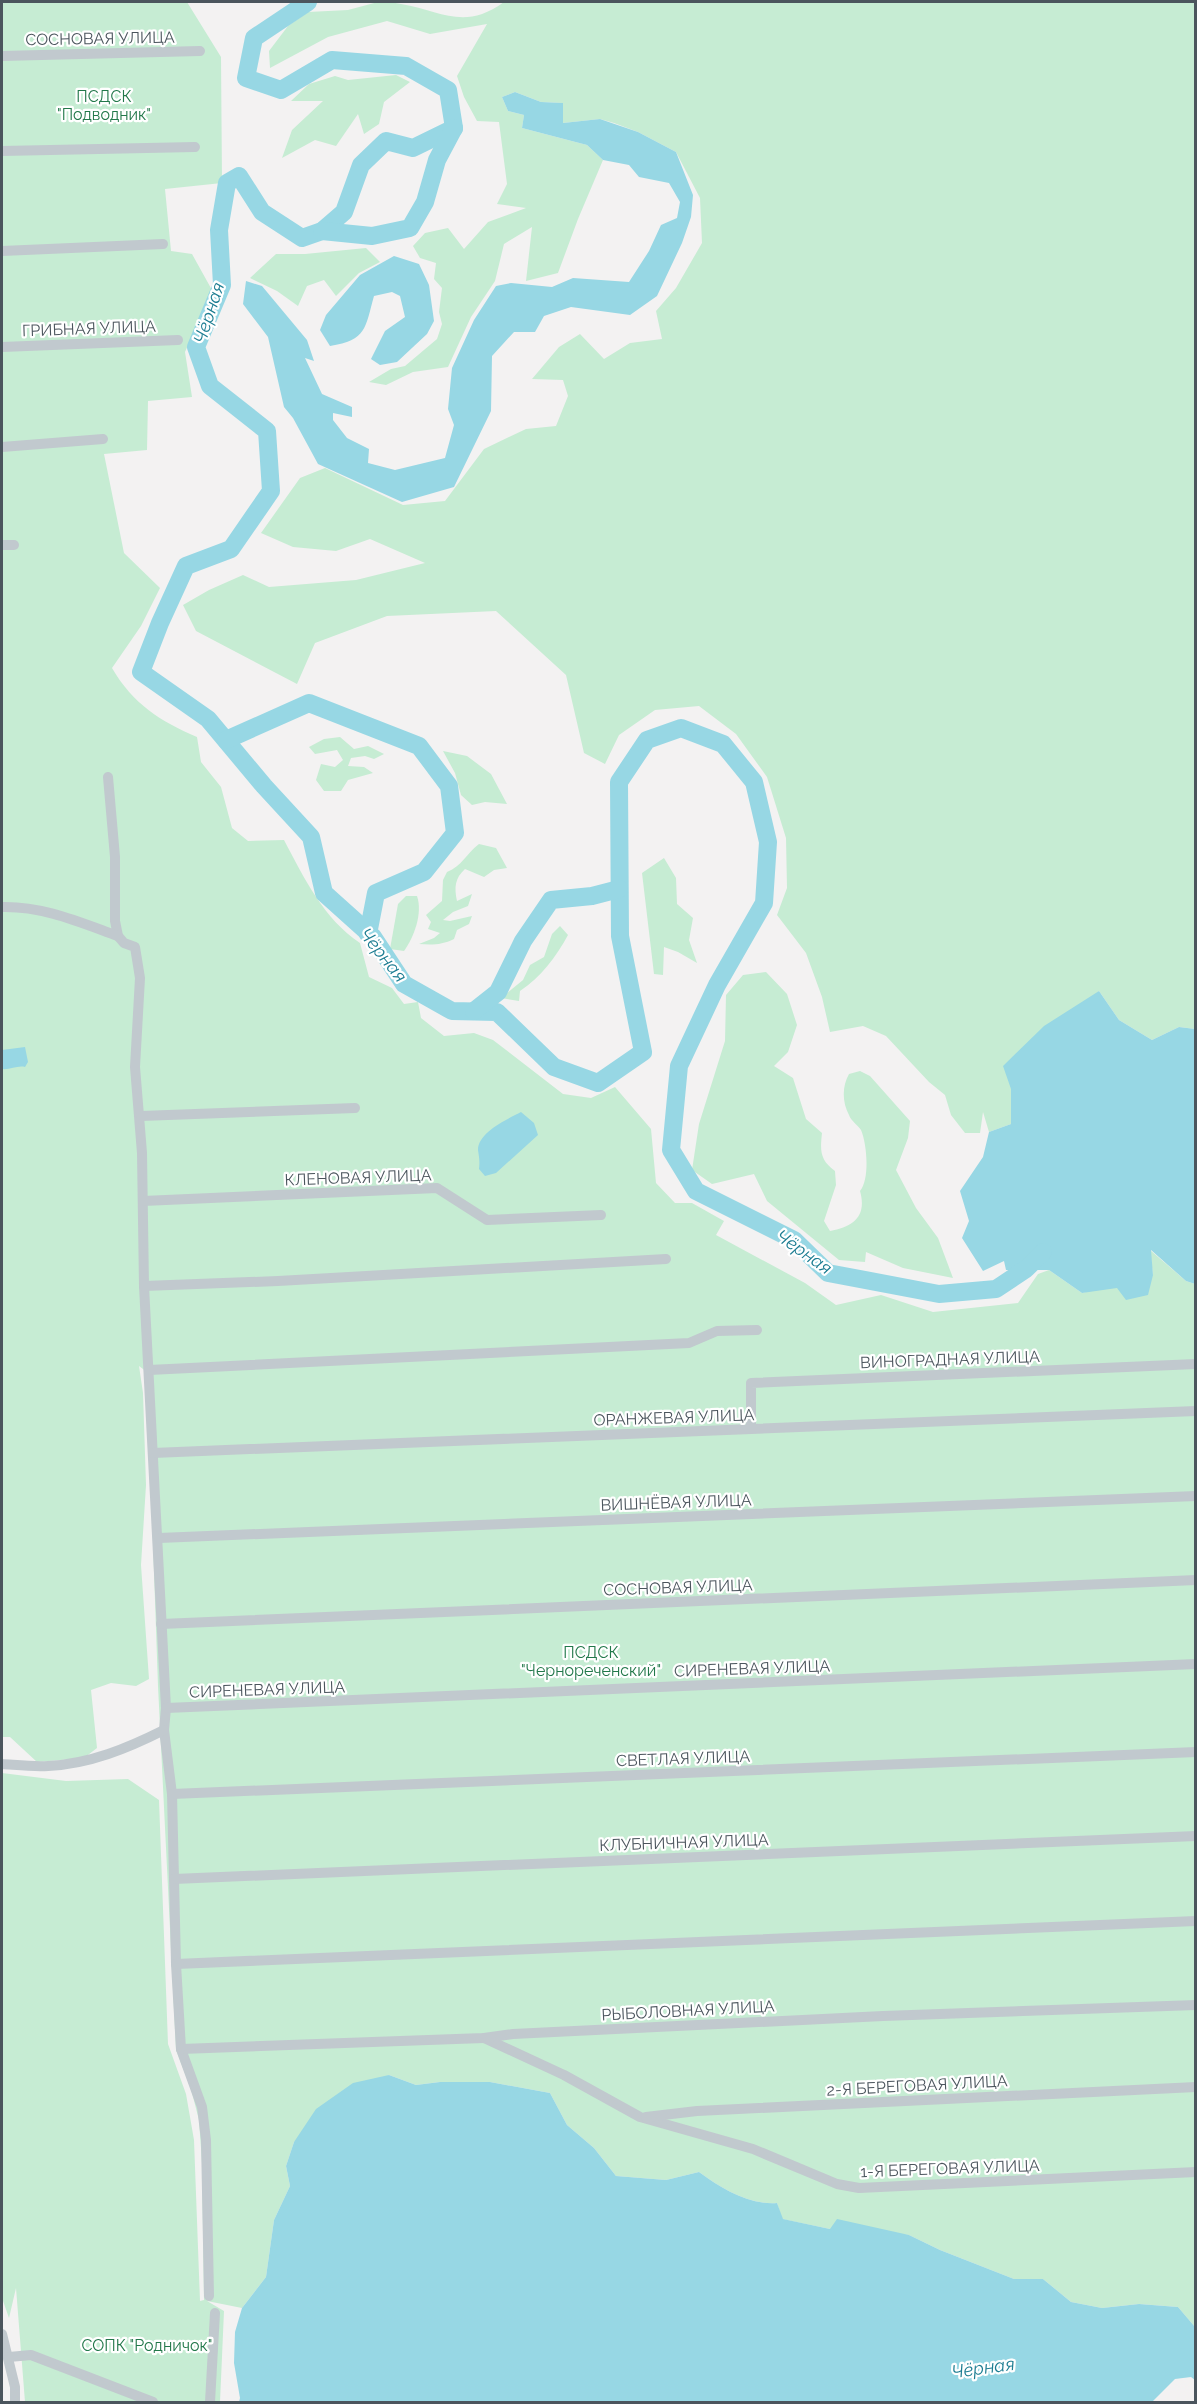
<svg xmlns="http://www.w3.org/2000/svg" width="1197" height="2404" font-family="Raleway,sans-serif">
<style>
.green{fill:#c6ecd3}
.water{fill:#97d7e4}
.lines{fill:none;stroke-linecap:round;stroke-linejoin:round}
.river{stroke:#97d7e4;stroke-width:18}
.street{stroke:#c1c9ce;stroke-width:10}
.labels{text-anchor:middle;stroke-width:4.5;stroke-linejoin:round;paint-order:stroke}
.street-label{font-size:16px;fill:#4b555d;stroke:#fff}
.park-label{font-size:16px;fill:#22784a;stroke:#fff}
.water-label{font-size:18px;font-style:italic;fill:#1b7c91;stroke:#fff}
</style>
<rect width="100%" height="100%" fill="#f3f2f2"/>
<!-- green -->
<g class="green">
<path d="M2,2h185l34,55 1,126 -57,6 6,62 21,3 20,36 -27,62 7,45 -44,4 -1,49 -43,4 20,99 36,35 -19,38 -29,42c21,36 48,53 85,69l4,25 20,25 11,41 16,13 36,-1c20,38 40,79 76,103l9,34 23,11 12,16 14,-2 3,16 23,18 30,-3 19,7 70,54 28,4 24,-11 36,42 5,54 19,20h17l32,18 -8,14 89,48 31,22 45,-10 52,17 85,-9 20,-29 11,-4 33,23 71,-18 -3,-25 36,31 9,3v1043l-17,-20 -39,-3 -37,4 -31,-6 -28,-23h-29l-74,-29 -31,-15 -79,-6 -48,-10 -5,-16c-28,2 -55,-14 -78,-31l-33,8 -50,-4 -22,-28 -27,-23 -17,-32 -60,-11h-50l-24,3 -27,-10 -95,67 -8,24 4,20 -16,34 -8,57 -24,31 -35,-7 17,10 -4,91h-195l-9,-114 -7,30 -7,-20v-525l64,8 62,-2 31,21 9,244 18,50 8,46 6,161 4,-1 -2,-137 -3,-43 -8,-31 -15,-39 -18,-364 -11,-314 -8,-6 4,27 3,92 -5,80 8,114 -13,7 -25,-3 -20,7 6,58 -13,10 -47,4 -27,-25h-8z"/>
<path d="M378,2c7,1 16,0 23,2 41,7 63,27 103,-2h691v1027l-16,-2 -27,13 -33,-20 -20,-29 -88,98v35l-22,8 -6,-20 -3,21h-15l-14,-18 -6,-20 -16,-13 -43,-46 -23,-10 -33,6 -8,-35 -16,-44 -29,-38 10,-27 -1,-50 -19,-61 -31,-43 -37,-28 -44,4 -36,25 -14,29 -21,-11 -18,-78 -70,-64 -109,5 -72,27 -18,41 -101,-53 -13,-26 26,-15 34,-15 26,12 87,-7 69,-17 -55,-24 -34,12 -43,-4 -32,-14 39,-55 25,-10 78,37 42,-4 39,-52 42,-20 30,-3 12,-30 -5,-16 -31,-1 27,-32 21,-13 24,25 26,-16 32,-4 -6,-28 20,-23 26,-45 -2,-45 -24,-46 -38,-20 -24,-9 -14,-4 -37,4 -1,-20 -21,-1 -26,-10 -13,5 6,14 16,4 -2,13 65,17 16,15 -25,59 -20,54 -32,8 6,-54 -28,17 -9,37 -24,36 -23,50 -35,5 -27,13 -17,-3 22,-13 14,-3 32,-27 5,-15 -3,-12 3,-24 -8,-9 2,-16 -16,-5 -7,-12 12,-13 23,-5 16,21 24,-27 38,-14 -29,-4 10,-20 -8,-62 -22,-1 -13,-24 -7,-21 30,-52 -57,10 -43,-13 -59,16 -58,31 -1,-17 19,-25 20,-14 40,-2z"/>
<polygon points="396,75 410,82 384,102 379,124 364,134 358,114 336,146 315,140 282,158 292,130 323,101 291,101 309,84 335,76 348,80"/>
<polygon points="366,248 380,262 359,273 336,296 324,280 307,286 298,306 277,291 250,278 276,254 305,254"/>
<polygon points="340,737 354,749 368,746 384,754 374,759 365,756 351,758 348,766 364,767 373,773 348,780 341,791 324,791 316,780 321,764 335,767 343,760 337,750 315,754 309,747 324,739"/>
<polygon points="443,751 467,756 491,774 507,804 485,802 472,805 461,795 455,773"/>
<path d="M479,844l17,4 11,20 -13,2 -10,7 -19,-8c-10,9 -11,18 -8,32l15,-7 -4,12 -15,6 -10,8 7,1 22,-5 -3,8 -12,6 -3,9c-12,6 -22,6 -35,5l15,-6 6,-5 -12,-4 3,-7 -5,-7 16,-14 1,-21 4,-8c15,-6 19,-18 32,-28z"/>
<polygon points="664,858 676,878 677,904 693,918 689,940 697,963 678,952 664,947 663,975 654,974 642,873"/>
<path d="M406,896h11c6,17 -3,41 -13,55l-14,-2 8,-45z"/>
<path d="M560,926l8,9c-12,22 -27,42 -48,56l-1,10 -18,-3 22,-18 7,-15 14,-8 8,-23z"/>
<path d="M766,972l21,22 10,31 -9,27 -14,14 19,12 13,41 16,14c-2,18 -2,27 13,38l1,14 -12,36 6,10c24,-4 37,-15 30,-40 10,-12 7,-47 1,-61 -3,-5 -10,-9 -12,-15 -7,-13 -7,-29 0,-41l11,-3 10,5 40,45 -2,17 -12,32 20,38 22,30 15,40 -50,-10 -37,-16 -1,10 -26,-2 -72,-59 -13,-27 -42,10 -20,-14 7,-46 26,-83 1,-46 17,-20z"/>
</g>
<!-- water -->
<g class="water">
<polygon points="515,92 541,102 563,103 563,123 600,119 638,132 676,152 693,195 691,217 682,243 657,296 630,315 571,307 544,316 535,332 514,332 492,356 491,411 454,487 402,502 318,464 293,418 284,407 268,337 243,304 246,281 262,286 307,340 314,361 305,358 322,394 352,407 352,417 333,413 333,420 347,438 369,449 368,463 395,470 445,458 454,425 448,409 452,368 474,320 496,286 511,283 552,287 573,278 629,282 649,251 661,225 677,218 680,202 669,183 639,177 629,165 603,160 587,145 522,128 524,115 508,111 502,97"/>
<path d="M394,256l25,8 10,21 5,36 -7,13 -30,28 -17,3 -9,-6 14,-28 20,-14 -5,-21 -8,-4 -18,4c-9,32 -7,44 -44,50l-10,-16 6,-15 34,-40z"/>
<polygon points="1099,991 1119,1020 1152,1040 1179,1027 1195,1029 1195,1284 1186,1281 1151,1250 1153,1275 1148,1295 1126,1300 1117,1288 1082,1293 1049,1270 1006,1270 1004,1261 983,1271 962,1238 969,1221 960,1191 983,1157 989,1132 1011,1124 1011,1089 1003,1066 1044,1026"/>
<path d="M25,1047l3,15 -3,5c-7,-2 -15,3 -23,2v-19z"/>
<path d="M521,1112l13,11 4,12 -42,38 -11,3 -6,-7c1,-8 0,-12 -1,-19 0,-18 30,-31 43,-38z"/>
<path d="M389,2075l27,10 24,-3h50l60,11 17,32 27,23 22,28 50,4 33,-8c23,17 50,33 78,31l6,16 47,10 7,-10 72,16 31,15 74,29h29l28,23 31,6 37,-4 39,3 17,20v53l-4,-3 -16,2 -23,23h-913l1,-4 -6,-35 1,-31 7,-24 24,-31 8,-57 16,-34 -4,-20 8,-24 22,-33 37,-26z"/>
</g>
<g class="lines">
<!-- river -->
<g class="river">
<polyline points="308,2 254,38 246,78 281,90 332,60 406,66 448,90 454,128 413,148 386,141 361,165 344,212 322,231 302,238 262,212 239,176 227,183 219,230 222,285 196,347 210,386 267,431 271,491 231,549 186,566 160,623 141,672 208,719 264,786 311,837 324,893 373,937 404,984 452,1011 497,1012 554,1067 598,1083 643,1052 620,936 619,782 647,740 681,728 723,744 754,782 768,842 764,903 717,985 679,1066 671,1150 696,1191 794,1240 828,1273 939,1294 996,1289 1026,1269 1043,1252"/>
<polyline points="322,231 372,236 410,228 425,202 437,160 454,128"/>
<polyline points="226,740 309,703 419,746 449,786 455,833 424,872 376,893 368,934"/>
<polyline points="474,1011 498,992 523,941 551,900 592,896 619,889"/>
</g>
<!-- street -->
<g class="street">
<polyline points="2,56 200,51"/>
<polyline points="2,151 195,147"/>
<polyline points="2,251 163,244"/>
<polyline points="2,347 178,340"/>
<polyline points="2,447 103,439"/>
<polyline points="2,545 14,545"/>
<polyline points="108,777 115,857 115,921 118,936 124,943 135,947 140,978 135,1067 142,1153 144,1286 166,1708 164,1730 172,1794 176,1964 181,2049 202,2107 206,2140 209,2296"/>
<path d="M2,907c41,-1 77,15 116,29"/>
<polyline points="141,1116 355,1108"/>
<polyline points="143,1201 437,1188 487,1220 601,1215"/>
<polyline points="144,1286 278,1281 666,1259"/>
<polyline points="149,1370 689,1343 717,1331 757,1330"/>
<polyline points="751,1428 751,1383 1196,1364"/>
<polyline points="153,1453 1196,1411"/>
<polyline points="159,1538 1196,1496"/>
<polyline points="161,1624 1196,1580"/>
<polyline points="166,1708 1196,1664"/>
<path d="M2,1764c15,1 31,3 46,2 42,-2 80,-18 116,-36"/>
<polyline points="172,1794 1196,1752"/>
<polyline points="174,1879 1196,1836"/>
<polyline points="176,1964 1196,1921"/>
<polyline points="484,2038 564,2075 640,2117 753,2149 837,2184 859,2188 1196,2172"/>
<polyline points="181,2049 484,2038 513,2034 883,2016 1196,2005"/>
<polyline points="646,2117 697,2111 1196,2087"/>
<polyline points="2,2334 15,2387 15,2402"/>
<polyline points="9,2357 31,2355 153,2402"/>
<polyline points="210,2402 215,2313"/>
</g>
</g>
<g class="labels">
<!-- street labels -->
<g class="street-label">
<text transform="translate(100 38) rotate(-1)" y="6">СОСНОВАЯ УЛИЦА</text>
<text transform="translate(89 328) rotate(-2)" y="6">ГРИБНАЯ УЛИЦА</text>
<text transform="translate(358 1177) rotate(-2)" y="6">КЛЕНОВАЯ УЛИЦА</text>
<text transform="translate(950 1359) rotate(-2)" y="6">ВИНОГРАДНАЯ УЛИЦА</text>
<text transform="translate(674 1417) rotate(-2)" y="6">ОРАНЖЕВАЯ УЛИЦА</text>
<text transform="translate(676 1502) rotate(-2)" y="6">ВИШНЁВАЯ УЛИЦА</text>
<text transform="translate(678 1587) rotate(-2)" y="6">СОСНОВАЯ УЛИЦА</text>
<text transform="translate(752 1668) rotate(-2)" y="6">СИРЕНЕВАЯ УЛИЦА</text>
<text transform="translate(267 1689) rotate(-2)" y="6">СИРЕНЕВАЯ УЛИЦА</text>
<text transform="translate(683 1758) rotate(-2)" y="6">СВЕТЛАЯ УЛИЦА</text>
<text transform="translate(684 1842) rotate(-2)" y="6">КЛУБНИЧНАЯ УЛИЦА</text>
<text transform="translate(688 2010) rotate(-3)" y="6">РЫБОЛОВНАЯ УЛИЦА</text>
<text transform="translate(917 2085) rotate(-3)" y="6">2-Я БЕРЕГОВАЯ УЛИЦА</text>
<text transform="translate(950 2168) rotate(-2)" y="6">1-Я БЕРЕГОВАЯ УЛИЦА</text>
</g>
<!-- park labels -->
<g class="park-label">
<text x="104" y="102">ПСДСК<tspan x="104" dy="18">"Подводник"</tspan></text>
<text x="591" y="1658">ПСДСК<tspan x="591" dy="18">"Чернореченский"</tspan></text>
<text x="147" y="2351">СОПК "Родничок"</text>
</g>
<!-- water labels -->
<g class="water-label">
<text transform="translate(209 313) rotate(-72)" y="6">Чёрная</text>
<text transform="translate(383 955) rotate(51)" y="6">Чёрная</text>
<text transform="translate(804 1252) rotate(35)" y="6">Чёрная</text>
<text transform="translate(983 2368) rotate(-8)" y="6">Чёрная</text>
</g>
</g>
<!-- border -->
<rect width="1197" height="2404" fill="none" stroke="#4b555d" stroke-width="6"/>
</svg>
